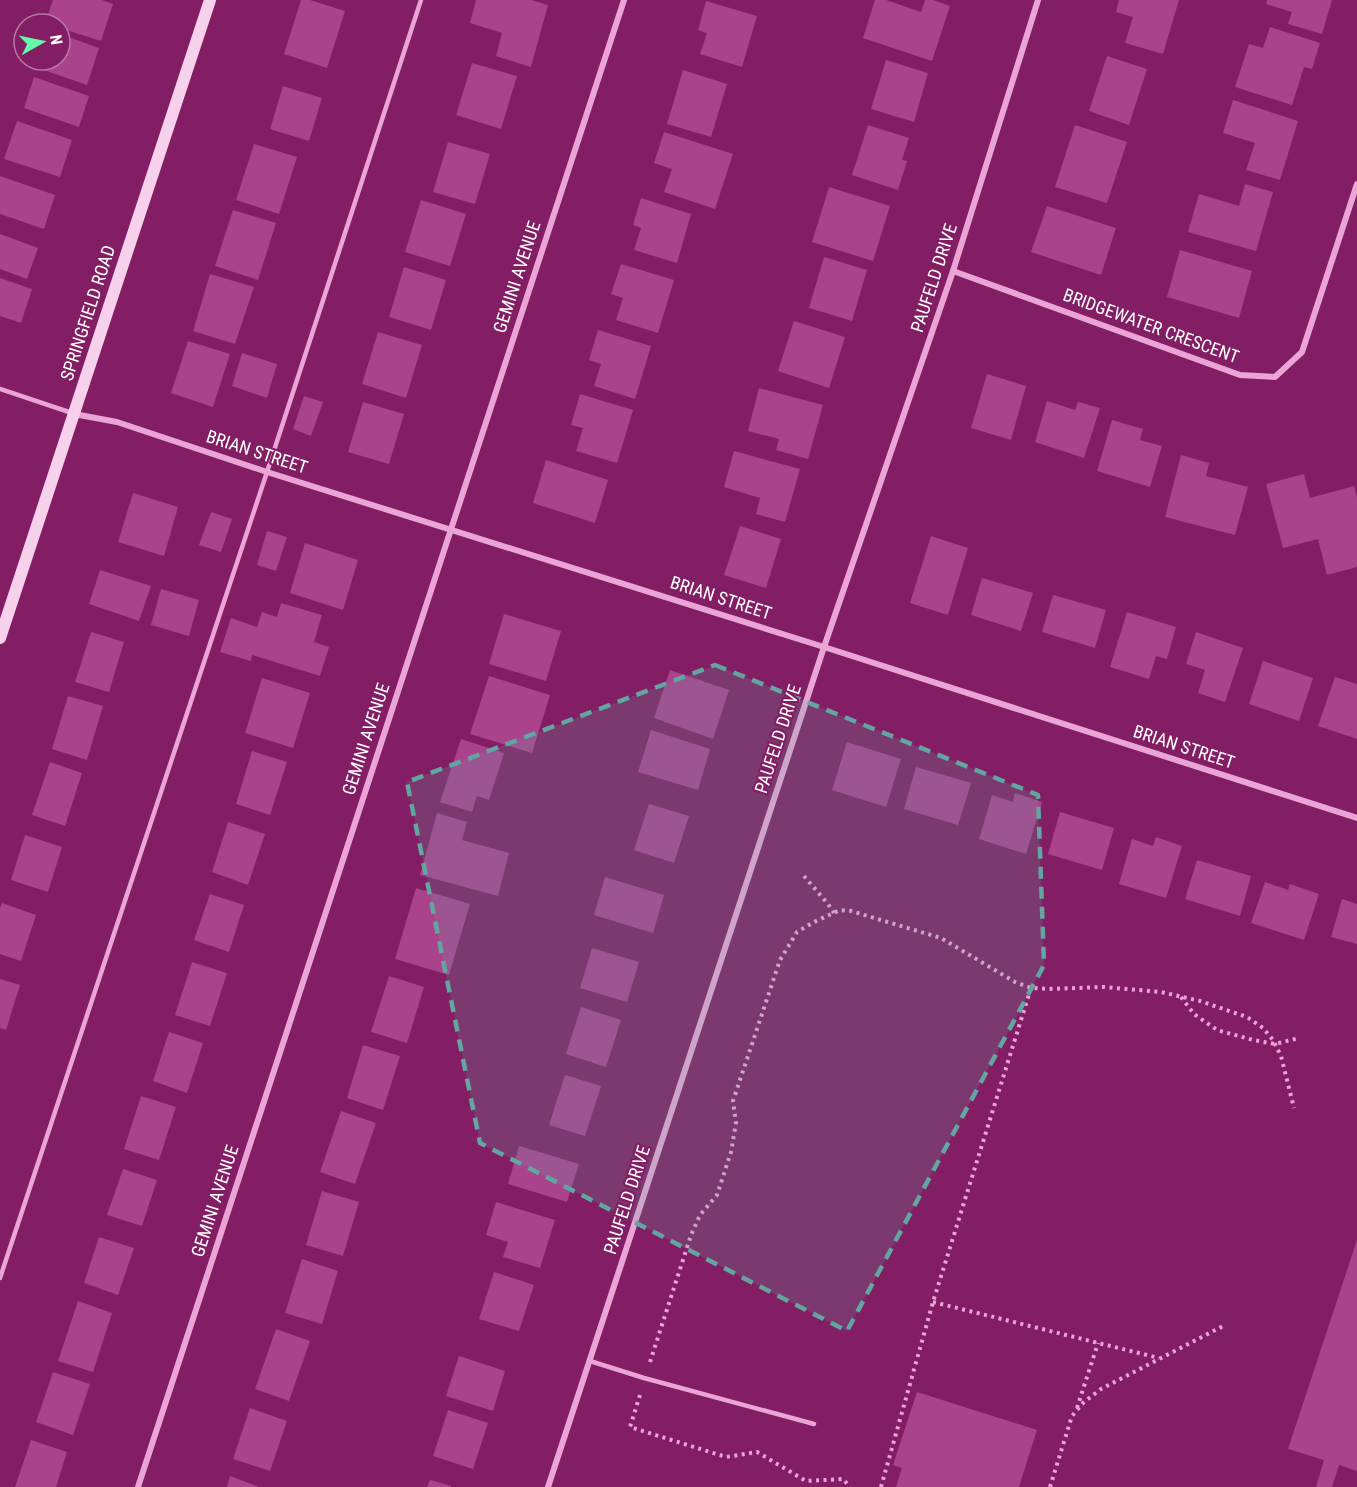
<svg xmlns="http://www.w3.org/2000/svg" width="1357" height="1487" font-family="'Roboto Condensed',sans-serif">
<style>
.building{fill:#aa428c}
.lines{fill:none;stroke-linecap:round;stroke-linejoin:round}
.path{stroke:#eaa4d6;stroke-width:4;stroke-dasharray:3 4.5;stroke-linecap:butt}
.lane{stroke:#eaa4d6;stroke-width:4.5}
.street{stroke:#eaa4d6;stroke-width:6}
.secondary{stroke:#f7d0eb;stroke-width:12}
.marked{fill:#63a6a1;fill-opacity:0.2;stroke:#63a6a1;stroke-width:4.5;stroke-dasharray:12 8;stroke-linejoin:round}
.labels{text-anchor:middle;stroke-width:4.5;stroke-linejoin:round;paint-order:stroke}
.street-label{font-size:18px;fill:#fff;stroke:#831e65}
</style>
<rect width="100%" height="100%" fill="#831e65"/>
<!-- building -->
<g class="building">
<polygon points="53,0 102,0 113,4 101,41 60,28 60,24 45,23"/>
<polygon points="301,0 310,0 345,11 327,68 284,54"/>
<polygon points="476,0 531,0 548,5 531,67 496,56 502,33 470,23"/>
<polygon points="875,0 886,0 921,12 925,0 933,0 950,6 932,61 863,38"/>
<polygon points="1119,0 1179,0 1163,54 1125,43 1133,17 1116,12"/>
<polygon points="1267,0 1332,0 1322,34 1288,24 1292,12 1266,4"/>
<polygon points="706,1 757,16 742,67 700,54 707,33 698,30"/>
<polygon points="1270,27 1320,43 1312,69 1304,67 1292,105 1235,87 1249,44 1263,48"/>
<polygon points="60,34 99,48 87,85 32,66 34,60 60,60"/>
<polygon points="1107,56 1147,69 1129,125 1089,111"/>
<polygon points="886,60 928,73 914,122 871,109"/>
<polygon points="472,63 517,76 501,129 456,115"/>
<polygon points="683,70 727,84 711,137 667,124"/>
<polygon points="34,77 89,96 79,127 24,108"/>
<polygon points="283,86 322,98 309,141 270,129"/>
<polygon points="1233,100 1298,121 1280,180 1246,170 1255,143 1223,133"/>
<polygon points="17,121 72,140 60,177 4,159"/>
<polygon points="868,125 909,138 902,160 907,161 898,190 852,175"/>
<polygon points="1075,125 1127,142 1107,203 1055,187"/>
<polygon points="664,132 733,154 715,209 664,192 672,169 654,163"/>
<polygon points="448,142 490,154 475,204 433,192"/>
<polygon points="254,144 297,157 279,214 236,200"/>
<polygon points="0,176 55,195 44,229 0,214"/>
<polygon points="1245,184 1273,192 1256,251 1188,232 1199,194 1239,206"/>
<polygon points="829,187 890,206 873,261 812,242"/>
<polygon points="641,198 691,214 677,263 634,250 641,228 633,225"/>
<polygon points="421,200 466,214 450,266 405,252"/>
<polygon points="1047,206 1116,228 1101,275 1031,252"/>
<polygon points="233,210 276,223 258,280 215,266"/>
<polygon points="0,234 38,248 27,279 0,269"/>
<polygon points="1180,250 1252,271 1239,318 1167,297"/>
<polygon points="824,257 867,270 852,321 809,308"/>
<polygon points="621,264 674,280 658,333 616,320 623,298 611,294"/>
<polygon points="404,267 446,280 431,330 389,317"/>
<polygon points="210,274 254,287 235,344 193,331"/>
<polygon points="0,278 32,289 21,323 0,316"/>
<polygon points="794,321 845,337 829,388 778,371"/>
<polygon points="598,330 651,346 635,399 594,386 601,364 589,360"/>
<polygon points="378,332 422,345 406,398 362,384"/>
<polygon points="188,341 230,354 213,407 171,393"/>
<polygon points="242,353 277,364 267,398 232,386"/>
<polygon points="987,374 1026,386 1011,440 971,428"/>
<polygon points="759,388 823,405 808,459 776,450 779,439 748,431"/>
<polygon points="580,394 633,410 617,463 576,451 583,428 571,425"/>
<polygon points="304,396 323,402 311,436 293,429"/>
<polygon points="1047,401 1075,410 1078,402 1100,408 1084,458 1035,442"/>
<polygon points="363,402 404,414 389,464 348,452"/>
<polygon points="1112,420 1143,429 1140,440 1162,446 1150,487 1097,471"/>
<polygon points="734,451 800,469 785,522 756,514 760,498 724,487"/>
<polygon points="1181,455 1209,463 1206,476 1248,487 1235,535 1165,517"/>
<polygon points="546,460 608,480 595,523 533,503"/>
<polygon points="1304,474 1310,498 1354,486 1357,497 1357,567 1327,575 1318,539 1283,548 1266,484"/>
<polygon points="133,493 178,507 164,556 118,542"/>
<polygon points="211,512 232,519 221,552 199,545"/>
<polygon points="740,526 781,539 766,588 724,575"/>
<polygon points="267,531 287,537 276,571 257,565"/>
<polygon points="931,536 968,548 948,615 910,603"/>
<polygon points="305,543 358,560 343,610 290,593"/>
<polygon points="100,570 151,586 139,621 89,604"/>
<polygon points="982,578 1033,593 1021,631 971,615"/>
<polygon points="161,589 199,600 189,636 151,625"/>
<polygon points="1053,595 1106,610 1095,648 1042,632"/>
<polygon points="281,603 322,615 314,642 329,647 320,676 252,655 251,661 220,652 231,618 257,627 262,612 277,617"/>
<polygon points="1127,612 1176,627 1167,659 1156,656 1149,679 1110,667"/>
<polygon points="504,614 561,631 546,681 489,664"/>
<polygon points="91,632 124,642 109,692 75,682"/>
<polygon points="1196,632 1243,648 1225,702 1198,693 1205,670 1186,664"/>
<polygon points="1263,661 1313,678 1299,721 1249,704"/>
<polygon points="670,670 729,690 713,739 654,718"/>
<polygon points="489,676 550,695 532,753 470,734"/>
<polygon points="1335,677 1357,684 1357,739 1318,726"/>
<polygon points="262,678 310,693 293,748 245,733"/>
<polygon points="68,696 103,706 87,760 52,749"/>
<polygon points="651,730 710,749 698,790 638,772"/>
<polygon points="461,739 504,753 489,800 477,796 472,812 440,802"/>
<polygon points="847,742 901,759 886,807 832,790"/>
<polygon points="252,751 287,762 270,815 236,804"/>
<polygon points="50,762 82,773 65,826 32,815"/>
<polygon points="916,767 971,783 958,825 904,809"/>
<polygon points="1015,793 1042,802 1026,854 979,839 992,795 1013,802"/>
<polygon points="649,804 689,816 674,863 634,850"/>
<polygon points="1060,812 1114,828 1102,870 1048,854"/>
<polygon points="437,813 467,822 462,840 509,853 498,896 420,875"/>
<polygon points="228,822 265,834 248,885 212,872"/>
<polygon points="25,835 62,847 48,892 11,880"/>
<polygon points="1156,837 1182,846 1166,898 1119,884 1132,839 1153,846"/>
<polygon points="1197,860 1251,876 1240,916 1185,899"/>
<polygon points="605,877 664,895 653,933 594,915"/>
<polygon points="1265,882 1288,890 1290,884 1319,894 1304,940 1251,923"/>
<polygon points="416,888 470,904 449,975 395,959"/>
<polygon points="210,894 244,905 229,952 194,940"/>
<polygon points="1342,899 1357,904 1357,944 1331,937"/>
<polygon points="2,903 36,915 21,961 0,954 0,908"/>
<polygon points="592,948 639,962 627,1002 580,988"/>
<polygon points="192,962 227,973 210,1026 175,1015"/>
<polygon points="389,976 424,987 407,1043 371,1032"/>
<polygon points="0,979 20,985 6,1030 0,1028"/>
<polygon points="581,1007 621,1020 606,1067 566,1054"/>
<polygon points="169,1032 203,1043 187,1093 153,1081"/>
<polygon points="363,1045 400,1056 383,1110 347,1098"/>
<polygon points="565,1075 601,1086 585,1136 549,1125"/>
<polygon points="141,1096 176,1107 159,1160 124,1149"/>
<polygon points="341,1111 376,1123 355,1184 320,1172"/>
<polygon points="519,1146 579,1164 567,1202 508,1184"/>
<polygon points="123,1169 157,1180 142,1226 107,1215"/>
<polygon points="322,1191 359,1202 343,1256 306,1245"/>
<polygon points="496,1202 555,1220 540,1268 503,1257 508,1242 486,1235"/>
<polygon points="99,1237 134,1248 118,1295 84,1283"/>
<polygon points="1357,1240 1357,1471 1339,1465 1332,1487 1316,1487 1324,1460 1288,1449"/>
<polygon points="302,1259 338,1271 322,1324 285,1313"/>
<polygon points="494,1272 534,1285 519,1331 479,1319"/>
<polygon points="78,1301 112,1313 93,1372 58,1361"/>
<polygon points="276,1329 310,1341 289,1401 255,1389"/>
<polygon points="459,1356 505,1371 493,1411 446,1396"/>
<polygon points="53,1372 90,1384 73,1435 36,1422"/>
<polygon points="917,1392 1037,1430 1019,1487 896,1487 902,1468 893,1465"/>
<polygon points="250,1408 287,1421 270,1471 233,1459"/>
<polygon points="448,1410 488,1423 473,1469 433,1456"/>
<polygon points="31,1440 67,1452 56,1487 15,1487"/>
<polygon points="230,1476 259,1487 227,1487"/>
<polygon points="430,1480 451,1486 451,1487 427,1487"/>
</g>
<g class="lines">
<!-- path -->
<g class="path">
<polyline points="804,876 828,904 834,913"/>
<polyline points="1181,997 1194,1014 1217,1030 1253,1040 1275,1044 1299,1038"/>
<polyline points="933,1302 1159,1358"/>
<polyline points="650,1362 691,1235 700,1215 717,1195 731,1152 736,1123 733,1101 780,960 797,932 814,922 840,910 851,911 941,938 1015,982 1031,988 1049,989 1104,987 1161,992 1200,1001 1247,1017 1263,1028 1273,1040 1281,1056 1294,1108"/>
<polyline points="640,1395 630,1427 726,1457 757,1452 806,1481 843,1479 850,1487"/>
<polyline points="1077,1408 1098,1343"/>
<polyline points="881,1487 933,1302 1031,988"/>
<polyline points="1050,1487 1072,1416 1084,1402 1101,1389 1225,1325"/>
</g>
<!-- lane -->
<g class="lane">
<polyline points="0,389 72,413"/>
<polyline points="0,1278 267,472 421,0"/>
<polyline points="590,1361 644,1378 814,1424"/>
</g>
<!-- street -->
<g class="street">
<polyline points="953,271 1240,375 1275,377 1302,352 1357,184"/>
<polyline points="74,414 117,422 267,472 824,647 1357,818"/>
<polyline points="138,1487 624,0"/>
<polyline points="548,1487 824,647 953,271 1038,0"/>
</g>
<!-- secondary -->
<polyline class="secondary" points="0,638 210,0"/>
</g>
<!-- marked area -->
<path class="marked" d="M715,665l323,130 6,170 -197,366 -367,-188 -73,-361z"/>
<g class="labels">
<!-- street labels -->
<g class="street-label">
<text transform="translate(517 277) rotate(-72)" y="6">GEMINI AVENUE</text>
<text transform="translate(934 278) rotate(-72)" y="6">PAUFELD DRIVE</text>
<text transform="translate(88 313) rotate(-72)" y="6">SPRINGFIELD ROAD</text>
<text transform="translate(1151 326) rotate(20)" y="6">BRIDGEWATER CRESCENT</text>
<text transform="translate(257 452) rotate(18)" y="6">BRIAN STREET</text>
<text transform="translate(721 598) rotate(18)" y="6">BRIAN STREET</text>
<text transform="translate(366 739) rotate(-72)" y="6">GEMINI AVENUE</text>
<text transform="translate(778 739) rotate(-72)" y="6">PAUFELD DRIVE</text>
<text transform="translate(1184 747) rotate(18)" y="6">BRIAN STREET</text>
<text transform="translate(627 1200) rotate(-72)" y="6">PAUFELD DRIVE</text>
<text transform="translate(215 1201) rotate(-72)" y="6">GEMINI AVENUE</text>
</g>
</g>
<!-- north arrow -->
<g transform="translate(42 42) rotate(81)"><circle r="28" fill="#831e65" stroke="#b578a3" stroke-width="1.5"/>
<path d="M0-4.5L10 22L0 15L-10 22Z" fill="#63f9a6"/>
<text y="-9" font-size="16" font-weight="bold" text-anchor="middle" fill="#ffffff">N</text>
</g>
</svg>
